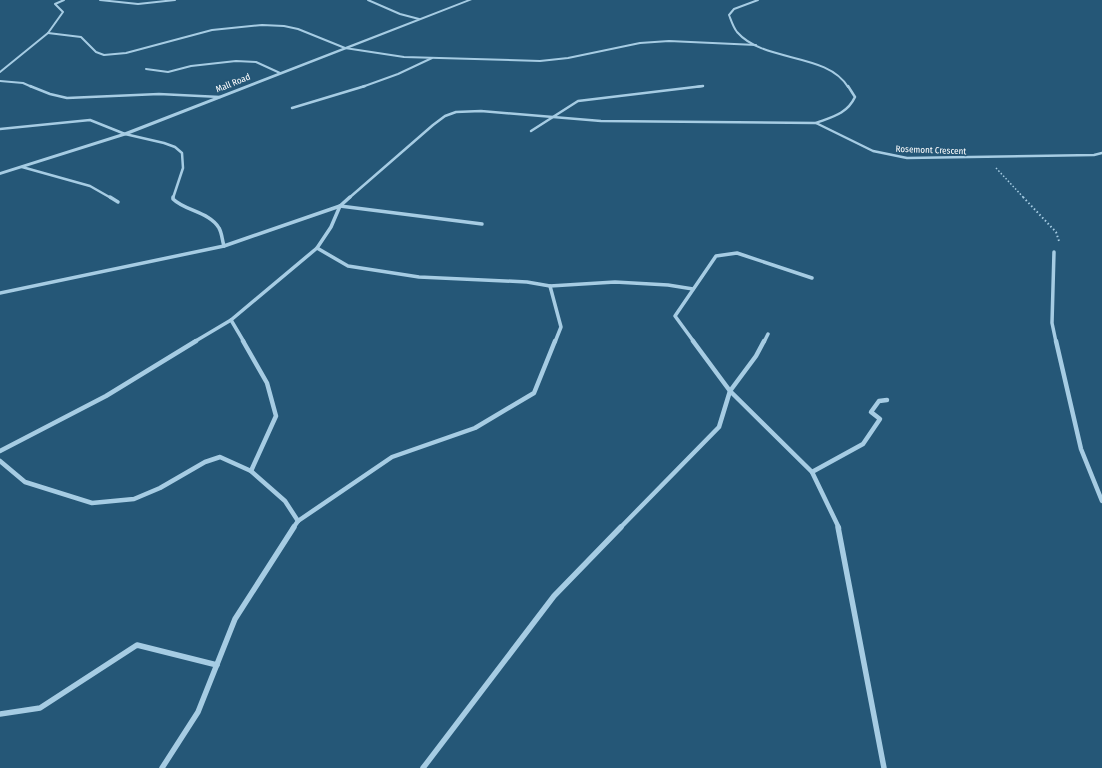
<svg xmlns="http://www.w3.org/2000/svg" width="1102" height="768" font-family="'Fira Sans Condensed',sans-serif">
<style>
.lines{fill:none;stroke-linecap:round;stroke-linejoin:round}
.path-far1{stroke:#a6cce3;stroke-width:1.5;stroke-dasharray:1.5 2;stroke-linecap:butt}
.path{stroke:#a6cce3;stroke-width:2;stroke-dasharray:1.5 2.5;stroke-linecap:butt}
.minor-far4{stroke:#a6cce3;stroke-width:2}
.minor-far3{stroke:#a6cce3;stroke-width:2.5}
.minor-far2{stroke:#a6cce3;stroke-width:3.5}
.minor-far1{stroke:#a6cce3;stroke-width:4.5}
.minor{stroke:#a6cce3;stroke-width:5.5}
.tertiary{fill:#a6cce3;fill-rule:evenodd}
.labels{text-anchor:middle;stroke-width:3.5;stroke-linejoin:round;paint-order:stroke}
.far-street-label{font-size:9px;fill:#fff;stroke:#255777}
</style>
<rect width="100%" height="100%" fill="#255777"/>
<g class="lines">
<!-- path-far1 -->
<polyline class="path-far1" points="996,168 1024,198"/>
<!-- path -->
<polyline class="path" points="1023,197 1056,232 1059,241"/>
<!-- minor-far4 -->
<g class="minor-far4">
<polyline points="100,0 138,4 175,0"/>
<polyline points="368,0 400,14 419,19"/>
<path d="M758,0l-24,9 -5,6c2,5 4,12 8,17 27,31 90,20 111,55"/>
<polyline points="48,33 81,37 96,52 104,55 126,53 212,30 262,25 284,26 298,29 345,48 404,57 540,61 568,58 640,43 669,41 756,45"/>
<polyline points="146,69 168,72 191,66 236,61 256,62 280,73"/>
<polyline points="0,72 48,33 63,12 55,4 64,0"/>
<polyline points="0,81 23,83 32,87"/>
<polyline points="362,87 398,74 432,58"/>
<polyline points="696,87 703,86"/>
</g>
<!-- minor-far3 -->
<g class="minor-far3">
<polyline points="30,86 50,94 67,98 159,94 220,97"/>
<polyline points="292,108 365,86"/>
<polyline points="816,123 873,151 907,158 1094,155 1102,153"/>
<polyline points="0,129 90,120 125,134 164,143 175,147 182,153 183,168 173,198"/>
<polyline points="531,131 578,101 703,86"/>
<polyline points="22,167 90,186 111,198"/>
<path d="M349,198l84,-73 12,-9 11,-4 25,-1 120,10 215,2c16,-6 31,-9 39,-26l-7,-11"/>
</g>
<!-- minor-far2 -->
<g class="minor-far2">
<polyline points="110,197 118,202"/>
<path d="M173,197v2c12,12 37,13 46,29 3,5 3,12 5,18"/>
<polyline points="340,206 482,224"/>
<polyline points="317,248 348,266 419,277 527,282 550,286 615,282 668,285 693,289"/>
<polyline points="1054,252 1052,323 1056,342"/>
<polyline points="550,286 561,327 555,342"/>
<polyline points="0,293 224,246 340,206 350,197"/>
<polyline points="231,320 244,342"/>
<polyline points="194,342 231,320 317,248 331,227 340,206"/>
<polyline points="694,342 675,316 716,256 737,253 812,278"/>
<polyline points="764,342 768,334"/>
</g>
<!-- minor-far1 -->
<g class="minor-far1">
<polyline points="243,341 267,383 276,416 251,471"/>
<polyline points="764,341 756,356 730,391 812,472 839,528"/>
<polyline points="1056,341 1081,449 1102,501"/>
<polyline points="0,451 106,396 196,341"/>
<polyline points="0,461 25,482 92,503 134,499 160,488 205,462 220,457 251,471 285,501 298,521"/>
<polyline points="812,472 863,444 880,419 871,412 879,401 887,400"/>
<polyline points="293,528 298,521 392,457 475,428 534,393 555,341"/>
<polyline points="620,528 719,427 730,391 693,341"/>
</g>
<!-- minor -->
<g class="minor">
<polyline points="838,527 884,768"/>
<polyline points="0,714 40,708 137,645 217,665"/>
<polyline points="162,768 198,712 235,619 294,527"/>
<polyline points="423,768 554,596 621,527"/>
</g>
<!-- tertiary -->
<polygon class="tertiary" points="467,0 472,0 127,135 0,175 0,172 123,133"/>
</g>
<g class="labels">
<!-- far-street labels -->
<g class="far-street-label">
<text transform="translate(233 83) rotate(-22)" y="3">Mall Road</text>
<text transform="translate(931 150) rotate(2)" y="3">Rosemont Crescent</text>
</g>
</g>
</svg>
